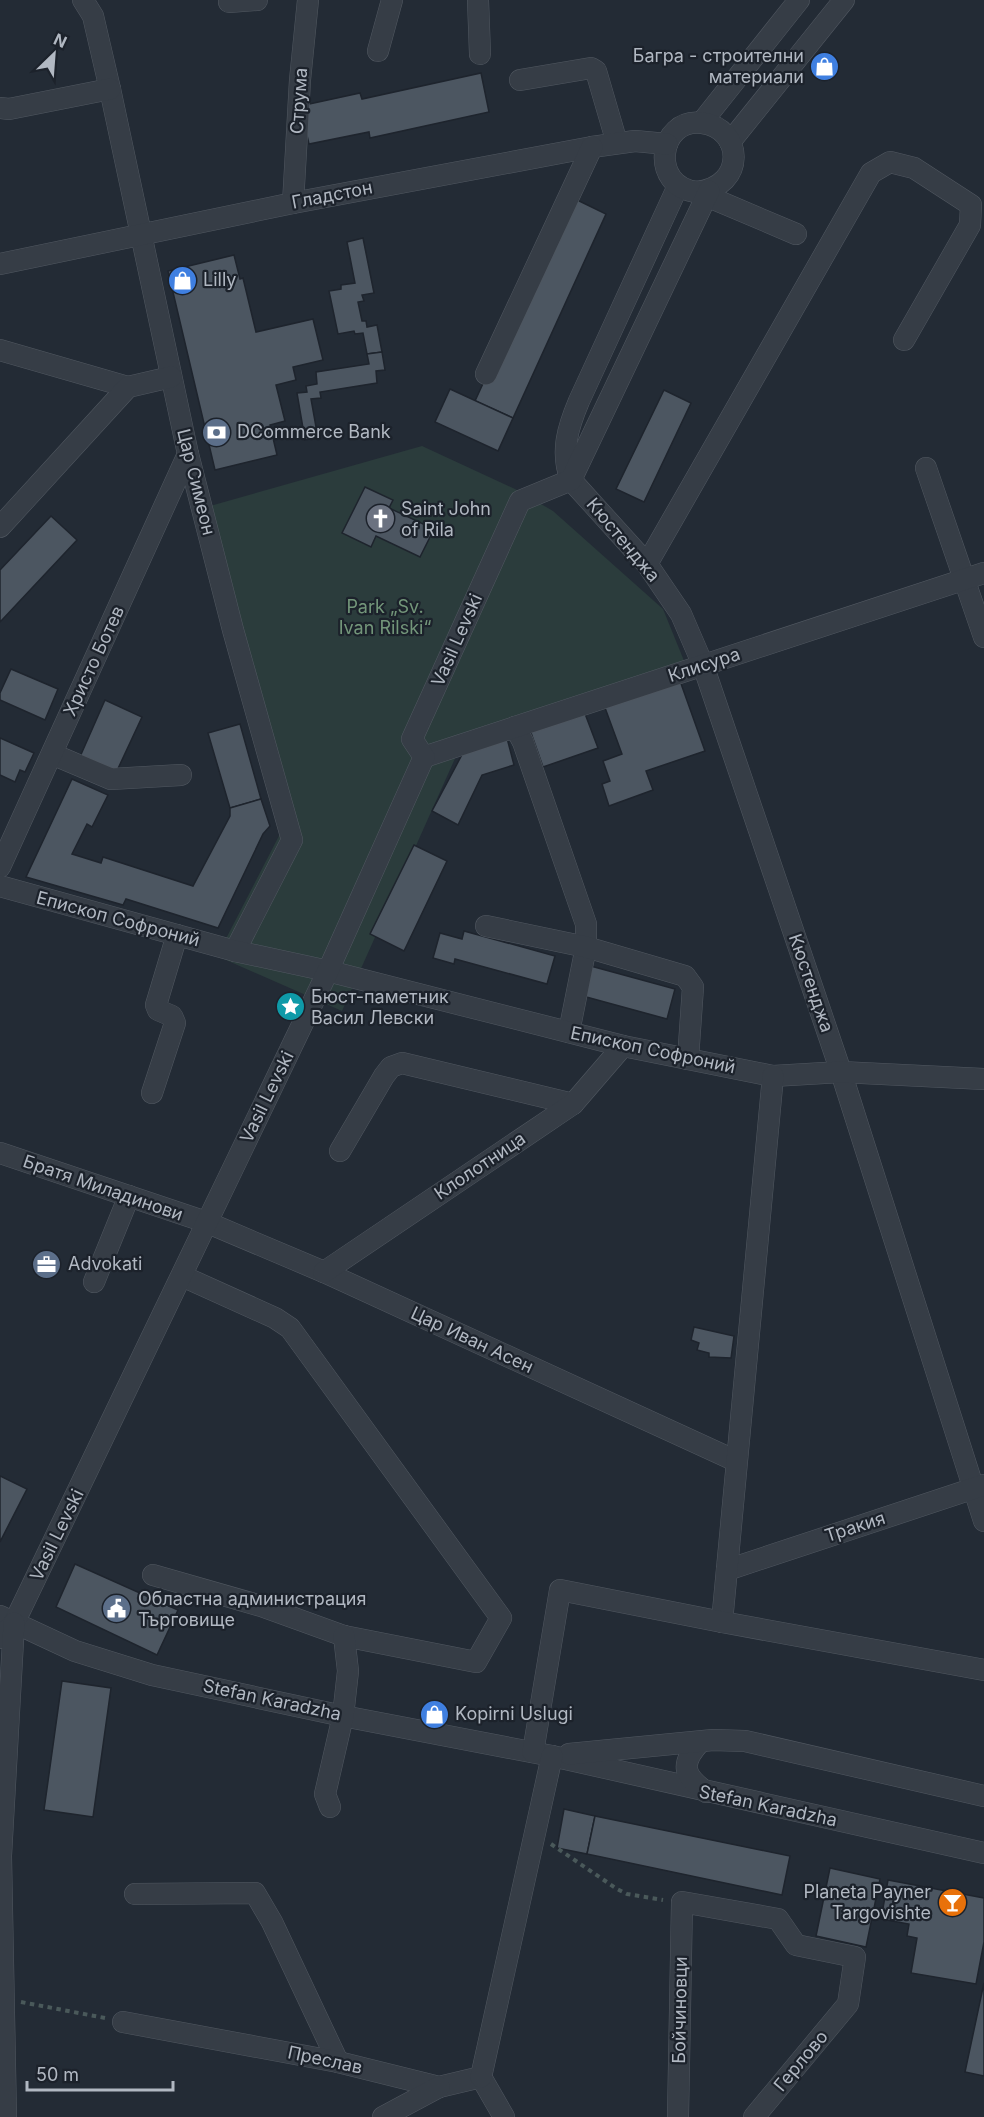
<svg xmlns="http://www.w3.org/2000/svg" width="984" height="2117" font-family="Inter,sans-serif">
<style>
.green{fill:#2b3c3c}
.building{fill:#4c5661;stroke:#1e242d;stroke-width:1.5}
.lines{fill:none;stroke-linecap:round;stroke-linejoin:round}
.minor-casing{stroke:#515861;stroke-width:22}
.path{stroke:#4a595a;stroke-width:4;stroke-dasharray:4.5 4.5;stroke-linecap:butt}
.minor{stroke:#363d46;stroke-width:21}
.labels{text-anchor:middle;stroke-width:4.5;stroke-linejoin:round;paint-order:stroke}
.poi-label{font-size:18px;fill:#b1b8c2;stroke:#1c222b;text-anchor:start}
.street-label{font-size:18px;fill:#b1b8c2;stroke:#1c222b}
.park-label{font-size:18px;fill:#73967a;stroke:#1c222b}
</style>
<rect width="100%" height="100%" fill="#232b35"/>
<!-- green -->
<polygon class="green" points="422,446 515,489 553,511 663,609 691,678 457,754 342,1011 217,956 281,832 196,510"/>
<!-- building -->
<g class="building">
<polygon points="481,73 489,112 370,138 369,132 309,144 300,106 360,93 362,99"/>
<polygon points="569,196 606,214 513,418 475,401"/>
<polygon points="363,238 374,293 362,295 364,301 358,302 362,321 366,321 367,327 377,325 382,352 367,354 363,333 355,334 354,331 338,334 329,291 341,289 341,285 355,283 347,242"/>
<polygon points="234,255 240,279 243,278 256,332 313,319 323,360 293,367 296,380 276,385 285,421 270,425 277,455 215,470 168,271"/>
<polygon points="382,352 385,370 376,371 377,383 320,392 321,398 311,399 318,438 305,440 297,393 307,392 306,386 317,384 316,372 369,364 367,354"/>
<polygon points="450,389 513,418 498,451 435,422"/>
<polygon points="664,390 691,403 644,502 616,489"/>
<polygon points="365,487 393,500 389,508 434,529 420,557 376,536 371,547 342,533"/>
<polygon points="51,516 77,540 0,622 0,570"/>
<polygon points="11,669 58,689 45,720 0,700 0,693"/>
<polygon points="679,678 705,751 646,771 653,790 609,806 602,784 610,781 603,761 622,754 604,705"/>
<polygon points="105,700 142,717 115,775 79,759"/>
<polygon points="584,711 598,748 543,767 530,730"/>
<polygon points="240,724 261,799 230,808 208,733"/>
<polygon points="0,738 34,753 25,772 20,770 15,782 0,775"/>
<polygon points="507,738 514,765 482,775 458,825 432,811 465,749"/>
<polygon points="72,779 108,795 92,827 87,824 72,854 101,863 103,857 193,886 230,816 230,808 261,799 270,826 263,834 218,928 126,899 123,905 26,877"/>
<polygon points="414,845 447,861 404,951 370,934"/>
<polygon points="464,931 555,956 547,984 455,959 454,964 433,958 440,933 462,939"/>
<polygon points="587,965 675,989 667,1019 579,995"/>
<polygon points="694,1327 734,1336 731,1358 709,1357 709,1353 697,1350 699,1343 691,1340"/>
<polygon points="0,1476 27,1489 0,1542"/>
<polygon points="75,1564 178,1610 157,1655 56,1607"/>
<polygon points="62,1681 111,1688 93,1817 44,1810"/>
<polygon points="564,1809 595,1816 587,1854 557,1848"/>
<polygon points="595,1816 790,1856 782,1895 587,1854"/>
<polygon points="830,1868 880,1879 866,1947 816,1936"/>
<polygon points="888,1880 984,1898 984,1942 976,1984 911,1973 917,1938 907,1936 909,1924 881,1919"/>
<polygon points="984,1983 984,2076 965,2072"/>
</g>
<g class="lines">
<defs>
<g id="minor">
<polyline points="83,0 93,16 110,89 188,454 233,630 292,840 235,951"/>
<polyline points="478,0 480,54"/>
<polyline points="229,2 257,0"/>
<polyline points="378,51 392,0"/>
<polyline points="520,80 591,68 596,71 617,143"/>
<polyline points="0,108 9,109 110,89"/>
<polyline points="702,122 799,0"/>
<polyline points="730,142 844,0"/>
<path d="M678,186l-99,215c-11,26 -19,51 -8,79l76,84 34,50 22,51 138,407 143,449"/>
<path d="M697,192c50,-6 46,-64 5,-69 -44,-6 -53,64 -5,69l99,42"/>
<polyline points="293,203 300,80 308,0"/>
<polyline points="0,264 293,203 592,147 635,141 667,144"/>
<polyline points="0,350 128,387"/>
<polyline points="486,374 592,147"/>
<polyline points="926,468 984,637"/>
<polyline points="0,527 128,387 171,377"/>
<polyline points="647,564 871,173 890,162 914,168 971,205 970,225 904,340"/>
<polyline points="515,727 523,742 586,924 586,947 569,1032"/>
<polyline points="52,754 111,779 181,775"/>
<polyline points="424,757 984,573"/>
<polyline points="0,867 188,454"/>
<polyline points="0,886 235,951 328,971 623,1046 773,1076 841,1072 984,1079"/>
<polyline points="486,926 586,947 685,976 693,987 688,1059"/>
<polyline points="152,1093 175,1023 172,1016 158,1010 156,1005 177,935"/>
<polyline points="340,1151 384,1076 391,1067 402,1063 573,1104"/>
<polyline points="0,1153 206,1222 324,1272 736,1461"/>
<polyline points="324,1272 573,1104 623,1046"/>
<polyline points="94,1282 129,1196"/>
<polyline points="727,1570 984,1485"/>
<polyline points="153,1575 261,1606 344,1636 476,1662 501,1618 290,1328 275,1318 182,1276"/>
<polyline points="0,1616 75,1651 152,1675 343,1716 552,1756 984,1853"/>
<polyline points="722,1622 773,1076"/>
<polyline points="0,1638 14,1623 328,971 424,757 412,739 520,501 571,480 709,191"/>
<path d="M700,1742c-20,22 -17,33 6,50"/>
<polyline points="533,1752 560,1590 722,1622 984,1670"/>
<polyline points="569,1754 713,1740 745,1741 984,1796"/>
<polyline points="330,1807 325,1794 343,1716 348,1671 344,1636"/>
<polyline points="135,1894 255,1893 272,1922 338,2062"/>
<polyline points="123,2022 338,2062 439,2087 481,2077 504,2117"/>
<polyline points="481,2077 552,1756"/>
<polyline points="6,2117 1,1856 14,1623"/>
<polyline points="383,2117 439,2087"/>
<polyline points="678,2117 682,1902 778,1919 796,1945 855,1957 848,2004 754,2117"/>
</g>
</defs>
<!-- minor casing -->
<use href="#minor" class="minor-casing"/>
<!-- path -->
<g class="path">
<polyline points="551,1844 617,1889 627,1894 663,1900"/>
<polyline points="21,2002 105,2018"/>
</g>
<!-- minor -->
<use href="#minor" class="minor"/>
</g>
<!-- icons -->
<defs>
<symbol id="shop-disc" viewBox="-11 -11 22 22"><circle r="9.5" fill="#3f7fe0" stroke="#1c222b"/><path d="M-5-2.5h2.3a2.7 3.5 0 0 1 5.4 0H5L5.5 6h-11ZM-1.5-2.5h3a1.5 2.3 0 0 0-3 0Z" fill="#fff"/></symbol>
<symbol id="bank-disc" viewBox="-11 -11 22 22"><circle r="9.5" fill="#5c6f8a" stroke="#1c222b"/><path d="M-6-4H6V4H-6ZM0-2.3a2.3 2.3 0 1 0 0 4.6a2.3 2.3 0 1 0 0-4.6Z" fill="#fff"/></symbol>
<symbol id="church-disc" viewBox="-11 -11 22 22"><circle r="9.5" fill="#6b7280" stroke="#1c222b"/><path d="M-1.2-6h2.4v3.5h3.3v2.4h-3.3V6h-2.4V-.1h-3.3v-2.4h3.3Z" fill="#fff"/></symbol>
<symbol id="sight-disc" viewBox="-11 -11 22 22"><circle r="9.5" fill="#0f9aa8" stroke="#1c222b"/><path d="M0-6L1.8-2.2L6-1.7L2.9 1.2L3.7 5.4L0 3.3L-3.7 5.4L-2.9 1.2L-6-1.7L-1.8-2.2Z" fill="#fff"/></symbol>
<symbol id="office-disc" viewBox="-11 -11 22 22"><circle r="9.5" fill="#5c6f8a" stroke="#1c222b"/><path d="M-6-3h4V-5.5h4V-3h4V5H-6ZM-1-4.5V-3h2v-1.5ZM-6 0V1H6V0Z" fill="#fff"/></symbol>
<symbol id="civic-disc" viewBox="-11 -11 22 22"><circle r="9.5" fill="#5c6f8a" stroke="#1c222b"/><path d="M-.6-6.5H3V-4.5H.6V-3L4-1V1h2V6H-6V1h2V-1L-.6-3ZM-1.2 2.5V6h2.4V2.5Z" fill="#fff"/></symbol>
<symbol id="bar-disc" viewBox="-11 -11 22 22"><circle r="9.5" fill="#e8710a" stroke="#1c222b"/><path d="M-6-5H6L.8 .8V4.5H3.5V6h-7V4.5H-.8V.8Z" fill="#fff"/></symbol>
</defs>
<g fill-rule="evenodd">
<use href="#shop-disc" x="808" y="50" width="33" height="33"/>
<use href="#shop-disc" x="166" y="264" width="33" height="33"/>
<use href="#bank-disc" x="200" y="416" width="33" height="33"/>
<use href="#church-disc" x="364" y="502" width="33" height="33"/>
<use href="#sight-disc" x="274" y="990" width="33" height="33"/>
<use href="#office-disc" x="30" y="1248" width="33" height="33"/>
<use href="#civic-disc" x="100" y="1592" width="33" height="33"/>
<use href="#shop-disc" x="418" y="1698" width="33" height="33"/>
<use href="#bar-disc" x="936" y="1886" width="33" height="33"/>
</g>
<g class="labels">
<!-- poi labels -->
<g class="poi-label">
<text x="804" y="62" text-anchor="end">Багра - строителни<tspan x="804" dy="21">материали</tspan></text>
<text x="203" y="286">Lilly</text>
<text x="237" y="438">DCommerce Bank</text>
<text x="401" y="515">Saint John<tspan x="401" dy="21">of Rila</tspan></text>
<text x="311" y="1003">Бюст-паметник<tspan x="311" dy="21">Васил Левски</tspan></text>
<text x="68" y="1270">Advokati</text>
<text x="138" y="1605">Областна администрация<tspan x="138" dy="21">Търговище</tspan></text>
<text x="455" y="1720">Kopirni Uslugi</text>
<text x="931" y="1898" text-anchor="end">Planeta Payner<tspan x="931" dy="21">Targovishte</tspan></text>
</g>
<!-- street labels -->
<g class="street-label">
<text transform="translate(299 101) rotate(-86)" y="6">Струма</text>
<text transform="translate(332 195) rotate(-11)" y="6">Гладстон</text>
<text transform="translate(196 482) rotate(76)" y="6">Цар Симеон</text>
<text transform="translate(623 540) rotate(50)" y="6">Кюстенджа</text>
<text transform="translate(457 640) rotate(-66)" y="6">Vasil Levski</text>
<text transform="translate(94 661) rotate(-65)" y="6">Христо Ботев</text>
<text transform="translate(704 665) rotate(-18)" y="6">Клисура</text>
<text transform="translate(118 919) rotate(15)" y="6">Епископ Софроний</text>
<text transform="translate(811 983) rotate(71)" y="6">Кюстенджа</text>
<text transform="translate(653 1050) rotate(12)" y="6">Епископ Софроний</text>
<text transform="translate(267 1097) rotate(-64)" y="6">Vasil Levski</text>
<text transform="translate(480 1166) rotate(-34)" y="6">Клолотница</text>
<text transform="translate(103 1188) rotate(19)" y="6">Братя Миладинови</text>
<text transform="translate(472 1340) rotate(25)" y="6">Цар Иван Асен</text>
<text transform="translate(855 1527) rotate(-18)" y="6">Тракия</text>
<text transform="translate(57 1535) rotate(-64)" y="6">Vasil Levski</text>
<text transform="translate(272 1700) rotate(12)" y="6">Stefan Karadzha</text>
<text transform="translate(768 1806) rotate(12)" y="6">Stefan Karadzha</text>
<text transform="translate(680 2010) rotate(-89)" y="6">Бойчиновци</text>
<text transform="translate(325 2060) rotate(12)" y="6">Преслав</text>
<text transform="translate(801 2061) rotate(-50)" y="6">Герлово</text>
</g>
<!-- park labels -->
<g class="park-label">
<text x="385" y="613">Park „Sv.<tspan x="385" dy="21">Ivan Rilski“</tspan></text>
</g>
</g>
<!-- north arrow -->
<g transform="translate(54 54) rotate(25)" stroke="#1c222b" stroke-width="4.5" paint-order="stroke">
<path d="M0-4.5L10 22L0 15L-10 22Z" fill="#b1b8c2"/>
<text y="-9" font-size="16" font-weight="bold" text-anchor="middle" fill="#b1b8c2">N</text>
</g>
<!-- scale -->
<path d="M27 2081v9h146v-9" fill="none" stroke="#b1b8c2" stroke-width="3"/>
<text x="36" y="2081" font-size="18" fill="#b1b8c2" stroke="#1c222b" stroke-width="4.5" paint-order="stroke">50 m</text>
</svg>
